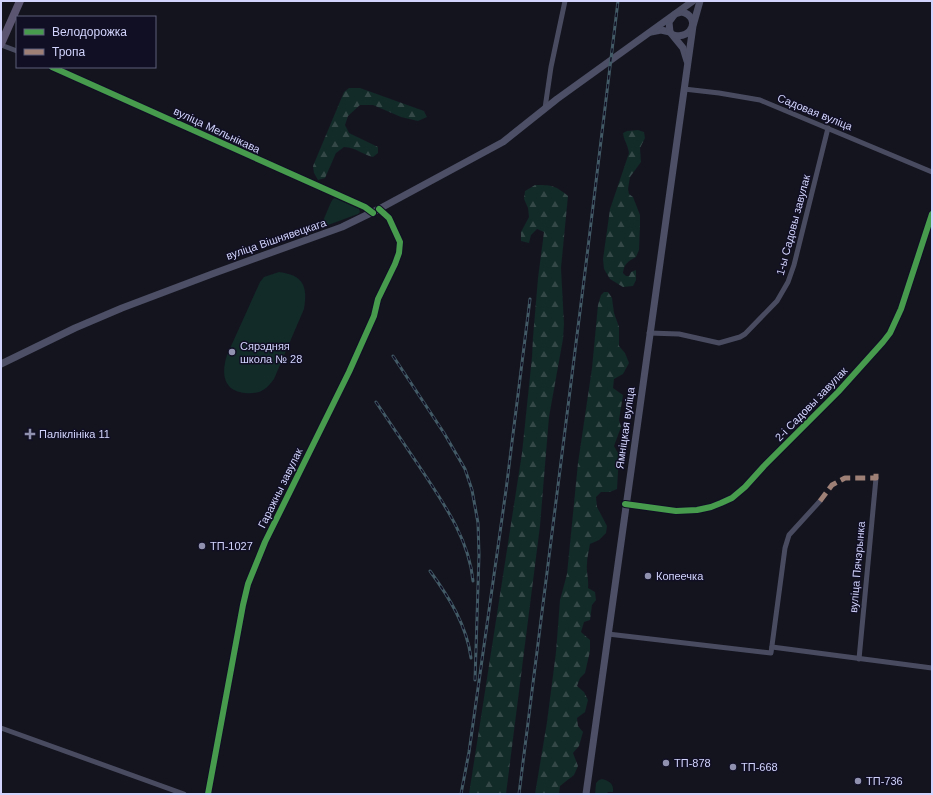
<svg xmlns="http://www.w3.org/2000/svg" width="933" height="795" font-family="Helvetica,sans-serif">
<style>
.grass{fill:#122a28}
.forest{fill:url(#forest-firs)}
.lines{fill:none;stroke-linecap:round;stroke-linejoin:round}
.minor{stroke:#494b60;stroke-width:5}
.secondary{stroke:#4c4f65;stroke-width:7}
.primary{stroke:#5b5571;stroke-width:8}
.rail-casing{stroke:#425a65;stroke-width:3}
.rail{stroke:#100f24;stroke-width:1.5;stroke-dasharray:4.5;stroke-linecap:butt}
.quiet{stroke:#9e8076;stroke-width:5;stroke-dasharray:10 5;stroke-linecap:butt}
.cycleway-casing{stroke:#100f24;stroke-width:8}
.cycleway{stroke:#469c4c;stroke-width:6}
.poi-dot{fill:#9091af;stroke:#100f24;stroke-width:1.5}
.labels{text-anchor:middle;stroke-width:3;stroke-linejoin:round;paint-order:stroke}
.street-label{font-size:11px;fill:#d3d4fd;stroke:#100f24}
.poi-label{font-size:11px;fill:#d3d4fd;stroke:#100f24;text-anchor:start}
</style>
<defs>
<pattern id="forest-firs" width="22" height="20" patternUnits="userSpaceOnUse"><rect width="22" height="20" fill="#122a28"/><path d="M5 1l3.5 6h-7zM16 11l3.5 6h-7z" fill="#344848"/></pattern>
</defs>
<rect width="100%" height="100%" fill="#14141f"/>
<!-- grass -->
<g class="grass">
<polygon points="335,198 359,209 360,212 358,214 320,228 331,202 333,199"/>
<path d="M279,272c24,3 29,14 25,37l-30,70c-9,12 -14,15 -29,14 -22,-2 -24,-20 -18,-38l33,-73 4,-5z"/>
<path d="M602,779c8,2 12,5 11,13h-5l-1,2h-12l1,-11 3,-3z"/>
</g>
<!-- forest -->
<g class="forest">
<path d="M349,88h11l64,23 3,6 -9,4 -17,-4 -28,-12h-13l-12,11 -3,9 4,8 29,14v6l-5,4c-12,-3 -16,-9 -29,-10l-8,6 -11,25 -7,2 -4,-7 -1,-7 31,-74z"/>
<path d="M638,130l6,2 1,6 -5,10 1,14 -11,15 -2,12 1,5 4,3 7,18v11l-1,24 -3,7c-8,4 -12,7 -13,16l3,3h3l2,-4 5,-2v10l-3,6 -10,1 -13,-8 -6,-10 -1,-10 7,-50 19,-56c-1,-8 -5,-12 -6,-20l4,-2z"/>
<path d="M535,185c16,0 20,0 33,11l-7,72 3,56 -1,15 -14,78 -9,109 -34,268h-37l53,-341 10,-96 1,-20 5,-59 6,-46 -7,-3 -6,6 -2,8 -8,-2v-9l8,-15 -1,-9 -4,-9 1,-8z"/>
<path d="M604,292h4l4,6 2,15 5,14v19l6,7 4,10 -6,11 -9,5 -1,9 10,7 -4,25 2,7 -7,19 5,9 -2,34 -7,3h-9l-5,5 1,10 10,19 -1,7 -7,7 -9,4c-1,6 -3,13 -3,20 -1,8 2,15 1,24l7,4 1,8 -4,5 -2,15 -6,2 -3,10 9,8v11l-5,22 -5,5 -3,8 7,6 4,8 -3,12 -8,6 1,8 5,6 -4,14 -6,7 5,13 -4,9 -14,11 -1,8h-24l12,-72 9,-70 4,-52 7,-26 11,-111 14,-95 6,-63 3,-10z"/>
</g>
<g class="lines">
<!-- minor -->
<g class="minor">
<polyline points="1,45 17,51"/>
<polyline points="52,67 365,207 373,213"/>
<polyline points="684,89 719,93 760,100 932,172"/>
<polyline points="545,108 551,67 565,1"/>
<polyline points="649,333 679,334 719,343 740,337 745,334 777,301 788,282 794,265 828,128"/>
<polyline points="625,504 676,511 697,510 711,507 721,503 732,498 745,487 764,466 838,392 883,342 890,333 901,309 932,214"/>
<polyline points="608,634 771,653 785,548 789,535 820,501"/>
<polyline points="772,647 932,668"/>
<polyline points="859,659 876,478"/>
<polyline points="1,728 184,794"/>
<polyline points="208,794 243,605 248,584 265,542 349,372 374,316 378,299 395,264 399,253 400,242 389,218 379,209"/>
</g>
<!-- secondary -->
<g class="secondary">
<polyline points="651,32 661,30 670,32 683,48 687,61"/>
<path d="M670,32l-1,-10 6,-8 7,-2c19,5 10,28 -8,23"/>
<polyline points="1,364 75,328 122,308 212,274 342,227 379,209 503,142 557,99 693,1"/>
<polyline points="586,794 693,26 700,1"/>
</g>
<!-- primary -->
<polyline class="primary" points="1,44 20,1"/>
<defs>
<g id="rail">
<polyline points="393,356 444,433 465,469 472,490 478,523 479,555 475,680"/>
<path d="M376,402c14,21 29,43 43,64 23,35 50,72 54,115"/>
<path d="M430,571c19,26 37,55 41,87"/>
<polyline points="461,794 469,752 506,490 530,299"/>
<polyline points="519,794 586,264 618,1"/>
</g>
</defs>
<!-- rail casing -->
<use href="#rail" class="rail-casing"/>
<!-- rail -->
<use href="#rail" class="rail"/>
<!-- quiet -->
<polyline class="quiet" points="820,501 832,485 845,478 876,478 876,473"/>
<defs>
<g id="cycleway">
<polyline points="52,67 365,207 373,213"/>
<polyline points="625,504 676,511 697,510 711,507 721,503 732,498 745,487 764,466 838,392 883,342 890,333 901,309 932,214"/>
<polyline points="208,794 243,605 248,584 265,542 349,372 374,316 378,299 395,264 399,253 400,242 389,218 379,209"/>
</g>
</defs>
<!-- cycleway casing -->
<use href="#cycleway" class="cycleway-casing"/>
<!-- cycleway -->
<use href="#cycleway" class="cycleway"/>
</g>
<!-- markers -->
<g class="poi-dot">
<circle cx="232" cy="352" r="4"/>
<path d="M28 428h4v4h4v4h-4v4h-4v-4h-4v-4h4z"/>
<circle cx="202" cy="546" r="4"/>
<circle cx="648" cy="576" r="4"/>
<circle cx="666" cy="763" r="4"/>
<circle cx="733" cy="767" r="4"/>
<circle cx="858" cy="781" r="4"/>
</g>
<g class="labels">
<!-- street labels -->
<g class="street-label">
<text transform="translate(815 112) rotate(22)" y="4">Садовая вуліца</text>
<text transform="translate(217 130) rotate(25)" y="4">вуліца Мельнікава</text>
<text transform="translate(793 225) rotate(-75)" y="4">1-ы Садовы завулак</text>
<text transform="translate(276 239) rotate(-19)" y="4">вуліца Вішнявецкага</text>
<text transform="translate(811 404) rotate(-46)" y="4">2-і Садовы завулак</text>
<text transform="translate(625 428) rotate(-82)" y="4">Ямніцкая вуліца</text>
<text transform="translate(280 488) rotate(-64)" y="4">Гаражны завулак</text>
<text transform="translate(857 567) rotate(-85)" y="4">вуліца Пячэрынка</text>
</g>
<!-- poi labels -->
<g class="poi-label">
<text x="240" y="350">Сярэдняя<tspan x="240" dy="13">школа № 28</tspan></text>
<text x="39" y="438">Паліклініка 11</text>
<text x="210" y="550">ТП-1027</text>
<text x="656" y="580">Копеечка</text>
<text x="674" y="767">ТП-878</text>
<text x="741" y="771">ТП-668</text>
<text x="866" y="785">ТП-736</text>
</g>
</g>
<!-- border -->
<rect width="933" height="795" fill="none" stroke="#d3d4fd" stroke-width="4"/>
<!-- legend -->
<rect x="16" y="16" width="140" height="52" fill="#100f24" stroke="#5e5e7b"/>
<rect x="24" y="29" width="20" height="6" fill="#469c4c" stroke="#5e5e7b"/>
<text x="52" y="36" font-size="12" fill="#d3d4fd">Велодорожка</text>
<rect x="24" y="49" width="20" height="6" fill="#9e8076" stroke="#5e5e7b"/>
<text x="52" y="56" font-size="12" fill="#d3d4fd">Тропа</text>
</svg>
